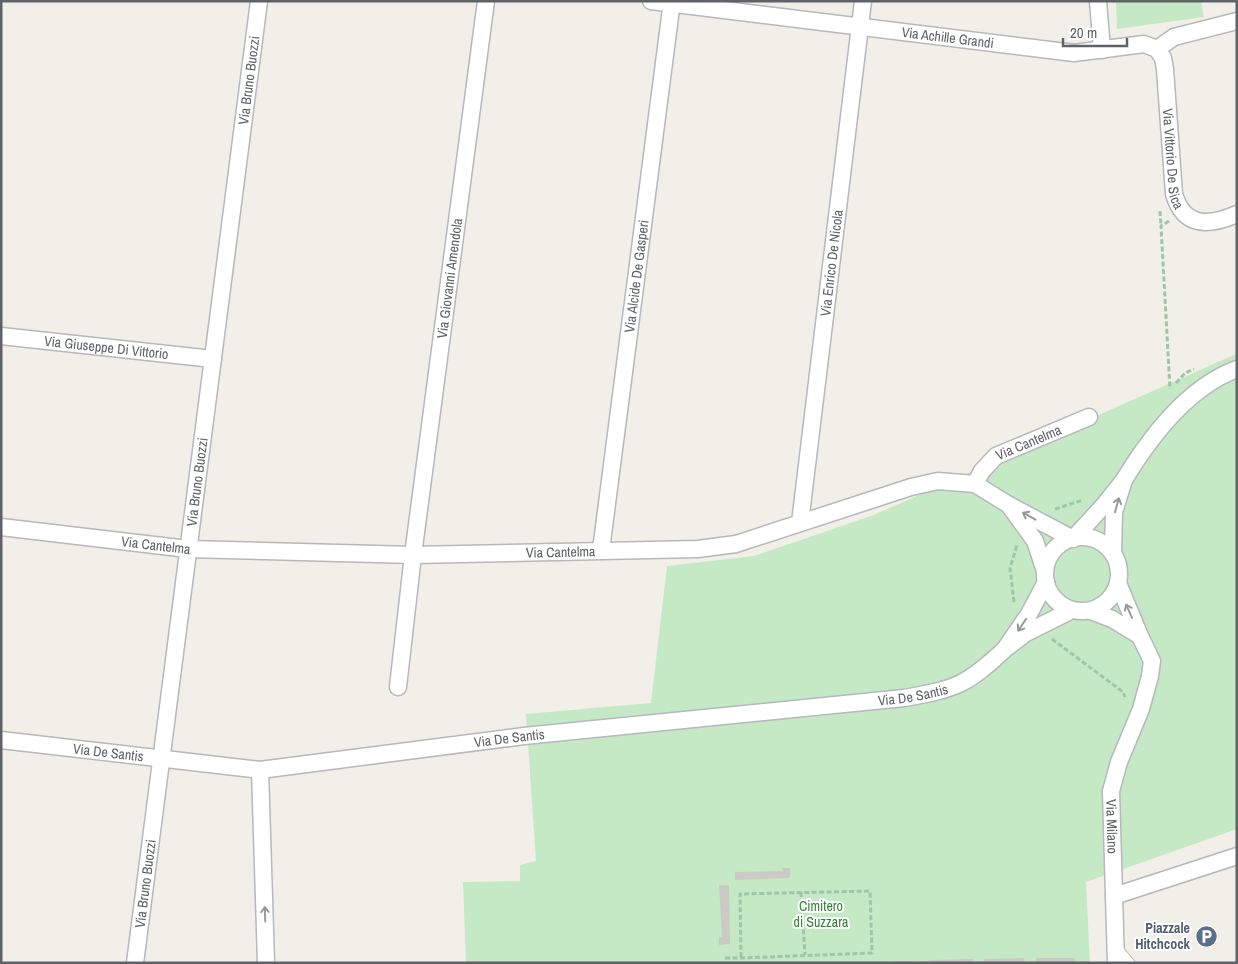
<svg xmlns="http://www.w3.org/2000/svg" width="1238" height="964" font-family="'Archivo Narrow',sans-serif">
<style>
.green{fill:#c5e8c5}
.building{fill:#cccac5}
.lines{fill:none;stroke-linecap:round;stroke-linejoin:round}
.service-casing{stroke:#b5b8bc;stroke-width:11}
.minor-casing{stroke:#b5b8bc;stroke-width:19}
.path{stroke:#9cc7a9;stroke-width:3;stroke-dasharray:5 2.5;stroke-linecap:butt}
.service{stroke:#fff;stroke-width:9}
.minor{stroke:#fff;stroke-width:16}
.oneway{stroke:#979a9d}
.labels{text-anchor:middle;stroke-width:4;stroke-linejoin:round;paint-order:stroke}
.street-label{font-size:14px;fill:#5f6368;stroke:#fff}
.park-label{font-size:14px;fill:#348238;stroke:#fff}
.service-label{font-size:14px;font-weight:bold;fill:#4e5e75;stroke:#fff;text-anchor:end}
</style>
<rect width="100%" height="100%" fill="#f1efe8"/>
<!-- green -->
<g class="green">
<polygon points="1116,1 1201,1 1204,17 1117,29"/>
<polygon points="1236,354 1237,829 1086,882 1090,963 466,963 463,882 520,881 520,865 536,861 526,714 651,703 667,566 754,556 874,515"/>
</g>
<!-- building -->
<g class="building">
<polygon points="782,868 790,868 790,878 735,880 735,872 783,871"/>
<polygon points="719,885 729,885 730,944 719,945 719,937 722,937"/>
<polygon points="1024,958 1025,963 984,963 984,959"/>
<rect x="1036" y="958" width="39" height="5"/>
<polygon points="973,959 972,963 930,963 929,960"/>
<rect x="894" y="961" width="25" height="2"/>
</g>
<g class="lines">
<defs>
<polyline id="service" points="1117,948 1130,963"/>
<g id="minor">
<path id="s1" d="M651,1l423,52 70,-9 13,5 17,-12 63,-16"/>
<polyline points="1098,1 1102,50"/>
<path id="s2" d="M1157,49l6,9 2,11 9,125c10,34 35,32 63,20"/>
<path id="s3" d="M1,336l212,23"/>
<path d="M1124,480c26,-43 64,-93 113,-111"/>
<polyline points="975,484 1009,505"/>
<path id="s4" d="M800,523l63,-522"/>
<path id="s5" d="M1,527l187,22 225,6 285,-6 38,-5 175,-57 27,-6 37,3 7,-13 14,-15 93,-39"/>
<circle cx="1082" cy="574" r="37"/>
<path id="s6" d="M601,550l71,-549"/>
<polyline points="1045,571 1035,541 1009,505 1073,539 1105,504 1124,480 1114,512 1113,553"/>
<polyline points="1046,582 1029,614 1005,649 1026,633 1072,610"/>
<polyline points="1091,611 1112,619 1140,636 1118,583"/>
<path id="s7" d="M1140,636l12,25 -2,15 -9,33 -22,53 -8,29 3,105 123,-40"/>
<path id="s8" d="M398,687l15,-132 73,-554"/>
<path id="s9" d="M1,740l259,30 264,-34 380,-38c52,-9 63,-13 101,-49"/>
<polyline points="260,770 266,963"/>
<polyline points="1114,896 1116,963"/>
<path id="s10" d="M135,963l124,-962"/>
</g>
</defs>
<!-- service casing -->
<use href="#service" class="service-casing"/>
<!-- minor casing -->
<use href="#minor" class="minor-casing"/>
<!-- path -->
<g class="path">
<polyline points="1160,211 1161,226"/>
<polyline points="1169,221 1161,226 1170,389"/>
<polyline points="1176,383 1185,373 1194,369"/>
<polyline points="1055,509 1083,500"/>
<polyline points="1014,602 1010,568 1017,545"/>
<polyline points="1052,639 1123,692 1125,697"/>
<polyline points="801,892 805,955"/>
<polyline points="725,958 741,958 872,953 870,891 740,894 741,958"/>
</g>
<!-- service -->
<use href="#service" class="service"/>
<!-- minor -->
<use href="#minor" class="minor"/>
</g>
<!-- one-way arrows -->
<defs><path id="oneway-shaft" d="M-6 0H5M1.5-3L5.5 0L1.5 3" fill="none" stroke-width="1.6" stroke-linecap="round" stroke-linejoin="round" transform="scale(1.25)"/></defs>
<g class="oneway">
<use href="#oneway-shaft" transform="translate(1117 505) rotate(-74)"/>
<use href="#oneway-shaft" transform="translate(1029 516) rotate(-151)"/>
<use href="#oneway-shaft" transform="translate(1129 611) rotate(-114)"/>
<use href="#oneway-shaft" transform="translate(1022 625) rotate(124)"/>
<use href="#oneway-shaft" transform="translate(265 914) rotate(-92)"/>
</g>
<!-- icons -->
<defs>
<symbol id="parking-disc" viewBox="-11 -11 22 22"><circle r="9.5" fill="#5c6f8a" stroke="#fff"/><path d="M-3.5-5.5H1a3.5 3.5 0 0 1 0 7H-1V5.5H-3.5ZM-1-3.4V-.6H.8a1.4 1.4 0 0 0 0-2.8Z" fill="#fff"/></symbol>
</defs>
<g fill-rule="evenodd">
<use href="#parking-disc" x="1194" y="924" width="25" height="25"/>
</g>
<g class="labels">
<!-- street labels -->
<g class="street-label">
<text dy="5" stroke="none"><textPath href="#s1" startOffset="299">Via Achille Grandi</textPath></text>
<text dy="5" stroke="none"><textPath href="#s10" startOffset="890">Via Bruno Buozzi</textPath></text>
<text dy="5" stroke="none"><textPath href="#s2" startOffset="112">Via Vittorio De Sica</textPath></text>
<text dy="5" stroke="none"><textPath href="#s4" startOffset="262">Via Enrico De Nicola</textPath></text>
<text dy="5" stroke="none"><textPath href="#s6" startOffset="276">Via Alcide De Gasperi</textPath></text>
<text dy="5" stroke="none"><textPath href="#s8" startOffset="412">Via Giovanni Amendola</textPath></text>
<text dy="5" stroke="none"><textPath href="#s3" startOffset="106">Via Giuseppe Di Vittorio</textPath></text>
<text dy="5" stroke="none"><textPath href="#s5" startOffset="1056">Via Cantelma</textPath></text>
<text dy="5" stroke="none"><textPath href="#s10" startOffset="485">Via Bruno Buozzi</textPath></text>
<text dy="5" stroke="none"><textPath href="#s5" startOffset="156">Via Cantelma</textPath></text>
<text dy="5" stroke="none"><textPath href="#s5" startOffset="561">Via Cantelma</textPath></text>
<text dy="5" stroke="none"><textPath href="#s9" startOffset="918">Via De Santis</textPath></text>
<text dy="5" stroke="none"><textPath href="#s9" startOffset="512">Via De Santis</textPath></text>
<text dy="5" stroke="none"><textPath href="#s9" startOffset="108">Via De Santis</textPath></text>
<text dy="5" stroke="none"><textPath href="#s7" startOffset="200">Via Milano</textPath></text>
<text dy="5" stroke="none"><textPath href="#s10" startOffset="80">Via Bruno Buozzi</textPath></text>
</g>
<!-- park labels -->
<g class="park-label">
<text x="821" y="911">Cimitero<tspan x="821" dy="16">di Suzzara</tspan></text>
</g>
<!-- service labels -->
<g class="service-label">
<text x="1190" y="933">Piazzale<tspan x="1190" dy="16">Hitchcock</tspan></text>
</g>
</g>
<!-- border -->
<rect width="1238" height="964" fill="none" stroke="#5f6368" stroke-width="5"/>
<!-- scale -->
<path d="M1063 38v8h64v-8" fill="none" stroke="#5f6368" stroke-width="2.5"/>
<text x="1070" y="38" font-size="15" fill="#5f6368" stroke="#ffffff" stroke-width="4" paint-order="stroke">20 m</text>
</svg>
